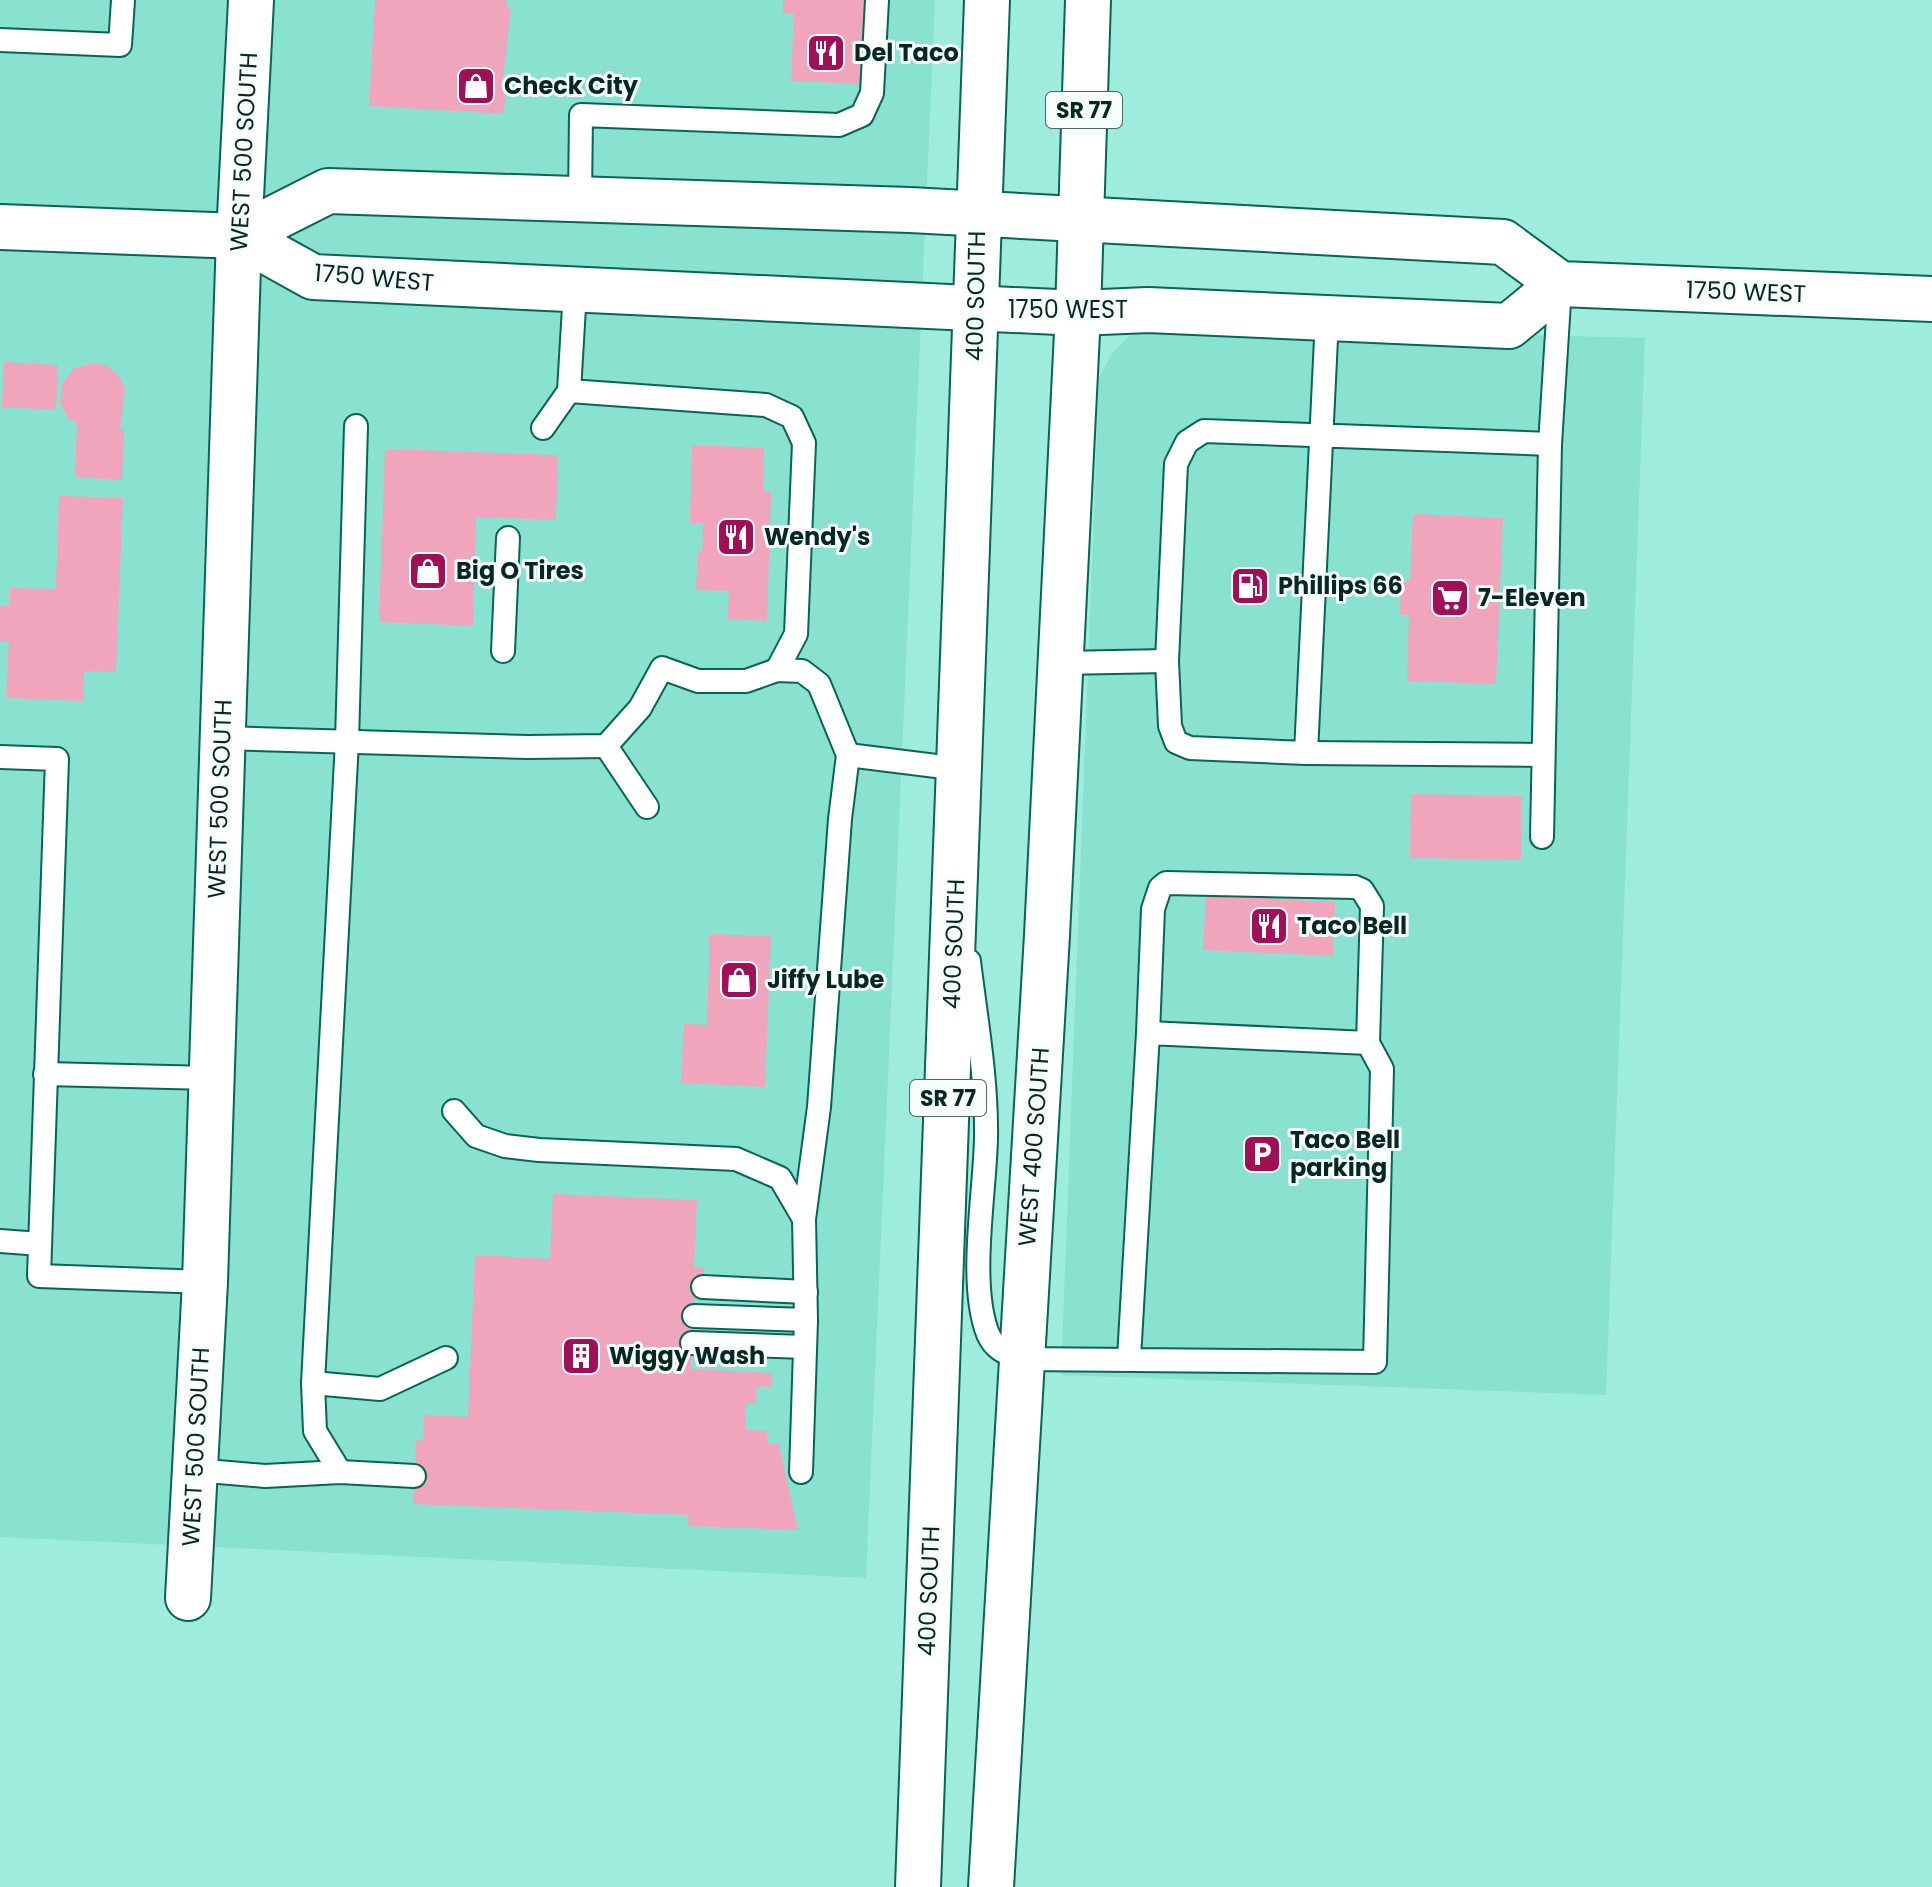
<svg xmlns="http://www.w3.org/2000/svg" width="1932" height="1887" font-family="Poppins,sans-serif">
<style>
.built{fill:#89e2cf}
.building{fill:#f0a5bc}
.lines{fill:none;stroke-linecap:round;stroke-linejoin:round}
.lane-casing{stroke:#076557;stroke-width:26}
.street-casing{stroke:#076557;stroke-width:48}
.secondary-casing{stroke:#076557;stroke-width:48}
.primary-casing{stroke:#076557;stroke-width:48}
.lane{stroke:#fff;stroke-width:22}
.street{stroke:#fff;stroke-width:44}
.secondary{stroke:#fff;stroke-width:44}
.primary{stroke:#fff;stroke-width:44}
.labels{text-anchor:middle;stroke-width:6;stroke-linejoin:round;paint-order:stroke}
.shield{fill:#f6fdfb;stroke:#4e6863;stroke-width:2}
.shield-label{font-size:22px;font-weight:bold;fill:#062822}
.poi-label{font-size:24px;font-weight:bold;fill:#062822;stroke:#f6fdfb;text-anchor:start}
.street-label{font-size:24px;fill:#062822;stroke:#f6fdfb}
</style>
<rect width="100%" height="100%" fill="#9eecdb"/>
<!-- built -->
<g class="built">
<polygon points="0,0 935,0 866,1578 0,1537"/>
<polygon points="1150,325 1645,338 1606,1395 1061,1375 1099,378 1111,355 1124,341 1136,330"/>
</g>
<!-- building -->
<g class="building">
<polygon points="375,0 507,0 506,7 511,8 503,79 506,79 504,114 369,106"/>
<polygon points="783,0 868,0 867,25 862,25 860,84 791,81 794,13 783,13"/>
<polygon points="4,362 58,365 56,410 2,407"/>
<polygon points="91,363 106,365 118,375 125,389 120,429 124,430 122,480 75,477 77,424 69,419 60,403 62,384 73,369"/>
<polygon points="692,445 764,448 763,491 771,492 767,621 728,619 729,591 696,590 698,551 702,552 703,523 690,523"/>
<polygon points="385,449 558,455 556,520 476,517 473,626 379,622"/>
<polygon points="59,496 123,498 116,672 84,671 83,701 6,698 9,642 0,641 0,605 10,606 10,588 56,589"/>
<polygon points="1413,514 1503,518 1496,684 1407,681 1409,615 1400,615 1401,581 1410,582"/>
<polygon points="1411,794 1522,796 1521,860 1410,858"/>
<polygon points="1206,895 1335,902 1333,956 1203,950"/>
<polygon points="710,934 771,936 765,1087 681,1083 684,1024 707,1025"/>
<polygon points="553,1194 697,1200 694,1267 704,1268 702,1300 694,1300 691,1369 772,1373 771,1387 757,1386 756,1404 746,1404 745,1430 767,1431 767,1443 779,1444 798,1530 687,1526 688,1515 413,1504 416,1440 423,1441 424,1415 468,1417 475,1255 550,1259"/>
</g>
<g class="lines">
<defs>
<g id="lane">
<polyline points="0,40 120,45 123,0"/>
<polyline points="580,198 581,115 839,125 862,115 872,93 877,0"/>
<polyline points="1327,318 1306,753 1190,748 1176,742 1170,726 1167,661 1176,464 1187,442 1204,431 1550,444"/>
<polyline points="569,391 766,405 792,417 804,443 796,634 777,670"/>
<polyline points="543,428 569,391 575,290"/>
<polyline points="503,651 508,538"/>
<polyline points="1061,663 1167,661"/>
<polyline points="221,738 528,747 606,746 640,708 662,668 698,681 746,681 777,670 802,671 819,684 848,755 840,819 819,1107 804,1219 806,1320 801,1472"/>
<polyline points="606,746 647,807"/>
<polyline points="1306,753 1542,755"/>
<polyline points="848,755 960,769"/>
<polyline points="0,757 57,759 39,1276 205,1282"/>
<polyline points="1542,837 1550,444 1560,286"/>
<path d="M969,961c7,58 18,118 17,177 -1,55 -18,146 2,196 7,16 18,19 33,25l354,3 7,-293 -14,-26 -220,-10 -19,325"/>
<polyline points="1148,1033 1153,909 1160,888 1166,883 1355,887 1362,890 1372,906 1368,1043"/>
<polyline points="45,1074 211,1078"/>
<polyline points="454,1111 476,1136 505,1146 539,1150 736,1159 780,1178 804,1219"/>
<polyline points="0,1241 40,1244"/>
<polyline points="703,1287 806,1292"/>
<polyline points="694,1316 806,1320"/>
<polyline points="692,1343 805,1347"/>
<polyline points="313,1383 380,1389 446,1358"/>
<polyline points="195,1470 265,1476 340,1472 414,1476"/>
<polyline points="340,1472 315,1431 313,1383 347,741 356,426"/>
</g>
<polyline id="street" points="188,1598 205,1282 239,236"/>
<g id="secondary">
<polyline points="0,227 239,236 313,277 1078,313 1148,310 1509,326 1560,284"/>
<polyline points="239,236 328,191 910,210 1503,242 1560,284 1932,299"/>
<polyline points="239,236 251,0"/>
</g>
<g id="primary">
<polyline points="918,1887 987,0"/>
<polyline points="991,1887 1047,935 1078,313 1088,0"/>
</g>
</defs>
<!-- lane casing -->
<use href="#lane" class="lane-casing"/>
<!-- street casing -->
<use href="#street" class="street-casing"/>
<!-- secondary casing -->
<use href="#secondary" class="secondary-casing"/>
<!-- primary casing -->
<use href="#primary" class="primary-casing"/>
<!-- lane -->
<use href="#lane" class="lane"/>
<!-- street -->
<use href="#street" class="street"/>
<!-- secondary -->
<use href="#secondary" class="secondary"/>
<!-- primary -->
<use href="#primary" class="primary"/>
</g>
<!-- icons -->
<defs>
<symbol id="restaurant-square" viewBox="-11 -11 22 22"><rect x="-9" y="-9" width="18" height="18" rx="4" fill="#a11057" stroke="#f6fdfb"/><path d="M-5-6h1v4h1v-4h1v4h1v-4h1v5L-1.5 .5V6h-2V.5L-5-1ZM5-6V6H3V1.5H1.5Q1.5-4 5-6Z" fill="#fff"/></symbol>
<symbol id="shop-square" viewBox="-11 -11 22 22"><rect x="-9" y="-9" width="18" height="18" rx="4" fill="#a11057" stroke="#f6fdfb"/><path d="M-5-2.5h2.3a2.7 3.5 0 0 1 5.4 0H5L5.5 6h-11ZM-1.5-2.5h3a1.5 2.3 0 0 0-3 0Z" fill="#fff"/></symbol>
<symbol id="fuel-square" viewBox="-11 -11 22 22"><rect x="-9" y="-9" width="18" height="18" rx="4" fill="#a11057" stroke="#f6fdfb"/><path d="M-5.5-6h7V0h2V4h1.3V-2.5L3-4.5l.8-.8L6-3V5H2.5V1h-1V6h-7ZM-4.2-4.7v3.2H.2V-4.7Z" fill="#fff"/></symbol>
<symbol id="supermarket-square" viewBox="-11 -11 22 22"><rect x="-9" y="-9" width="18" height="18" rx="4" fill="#a11057" stroke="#f6fdfb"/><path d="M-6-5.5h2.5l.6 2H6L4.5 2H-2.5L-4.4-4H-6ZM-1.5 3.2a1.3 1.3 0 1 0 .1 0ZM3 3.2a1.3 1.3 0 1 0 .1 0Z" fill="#fff"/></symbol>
<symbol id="parking-square" viewBox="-11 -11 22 22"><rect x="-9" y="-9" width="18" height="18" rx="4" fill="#a11057" stroke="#f6fdfb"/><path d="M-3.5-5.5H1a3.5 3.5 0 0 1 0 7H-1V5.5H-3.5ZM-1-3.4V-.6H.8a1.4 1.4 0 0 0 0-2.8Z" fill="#fff"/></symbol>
<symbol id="building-square" viewBox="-11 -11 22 22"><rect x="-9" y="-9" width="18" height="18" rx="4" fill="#a11057" stroke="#f6fdfb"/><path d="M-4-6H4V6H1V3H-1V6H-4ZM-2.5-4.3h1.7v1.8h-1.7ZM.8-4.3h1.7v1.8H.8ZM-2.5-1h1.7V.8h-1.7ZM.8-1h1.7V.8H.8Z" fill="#fff"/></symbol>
</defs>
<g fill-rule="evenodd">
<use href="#restaurant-square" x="804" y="31" width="44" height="44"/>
<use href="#shop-square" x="454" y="64" width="44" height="44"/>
<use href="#restaurant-square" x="714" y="515" width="44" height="44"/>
<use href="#shop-square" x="406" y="549" width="44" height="44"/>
<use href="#fuel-square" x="1228" y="564" width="44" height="44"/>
<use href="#supermarket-square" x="1428" y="576" width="44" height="44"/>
<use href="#restaurant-square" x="1247" y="904" width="44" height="44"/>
<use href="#shop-square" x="717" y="958" width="44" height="44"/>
<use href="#parking-square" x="1240" y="1132" width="44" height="44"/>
<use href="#building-square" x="559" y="1334" width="44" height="44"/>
</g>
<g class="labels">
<!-- shield labels -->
<g class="shield">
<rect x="1046" y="92" width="76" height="36" rx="6"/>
<rect x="910" y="1080" width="76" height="36" rx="6"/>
</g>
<g class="shield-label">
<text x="1084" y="118">SR 77</text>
<text x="948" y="1106">SR 77</text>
</g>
<!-- poi labels -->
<g class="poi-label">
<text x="854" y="61">Del Taco</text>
<text x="504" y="94">Check City</text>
<text x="764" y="545">Wendy's</text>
<text x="456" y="579">Big O Tires</text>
<text x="1278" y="594">Phillips 66</text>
<text x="1478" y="606">7-Eleven</text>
<text x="1297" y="934">Taco Bell</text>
<text x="767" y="988">Jiffy Lube</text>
<text x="1290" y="1148">Taco Bell<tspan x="1290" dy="28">parking</tspan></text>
<text x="609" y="1364">Wiggy Wash</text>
</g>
<!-- street labels -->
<g class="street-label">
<text transform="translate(244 152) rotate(-87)" y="8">WEST 500 SOUTH</text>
<text transform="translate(374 278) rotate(5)" y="8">1750 WEST</text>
<text transform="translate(1746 292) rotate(2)" y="8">1750 WEST</text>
<text transform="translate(976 296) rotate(-89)" y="8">400 SOUTH</text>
<text x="1068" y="318">1750 WEST</text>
<text transform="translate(220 799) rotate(-88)" y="8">WEST 500 SOUTH</text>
<text transform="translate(954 944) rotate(-88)" y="8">400 SOUTH</text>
<text transform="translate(1034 1147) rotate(-86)" y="8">WEST 400 SOUTH</text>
<text transform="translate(196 1447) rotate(-87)" y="8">WEST 500 SOUTH</text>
<text transform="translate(929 1591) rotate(-88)" y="8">400 SOUTH</text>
</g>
</g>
</svg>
